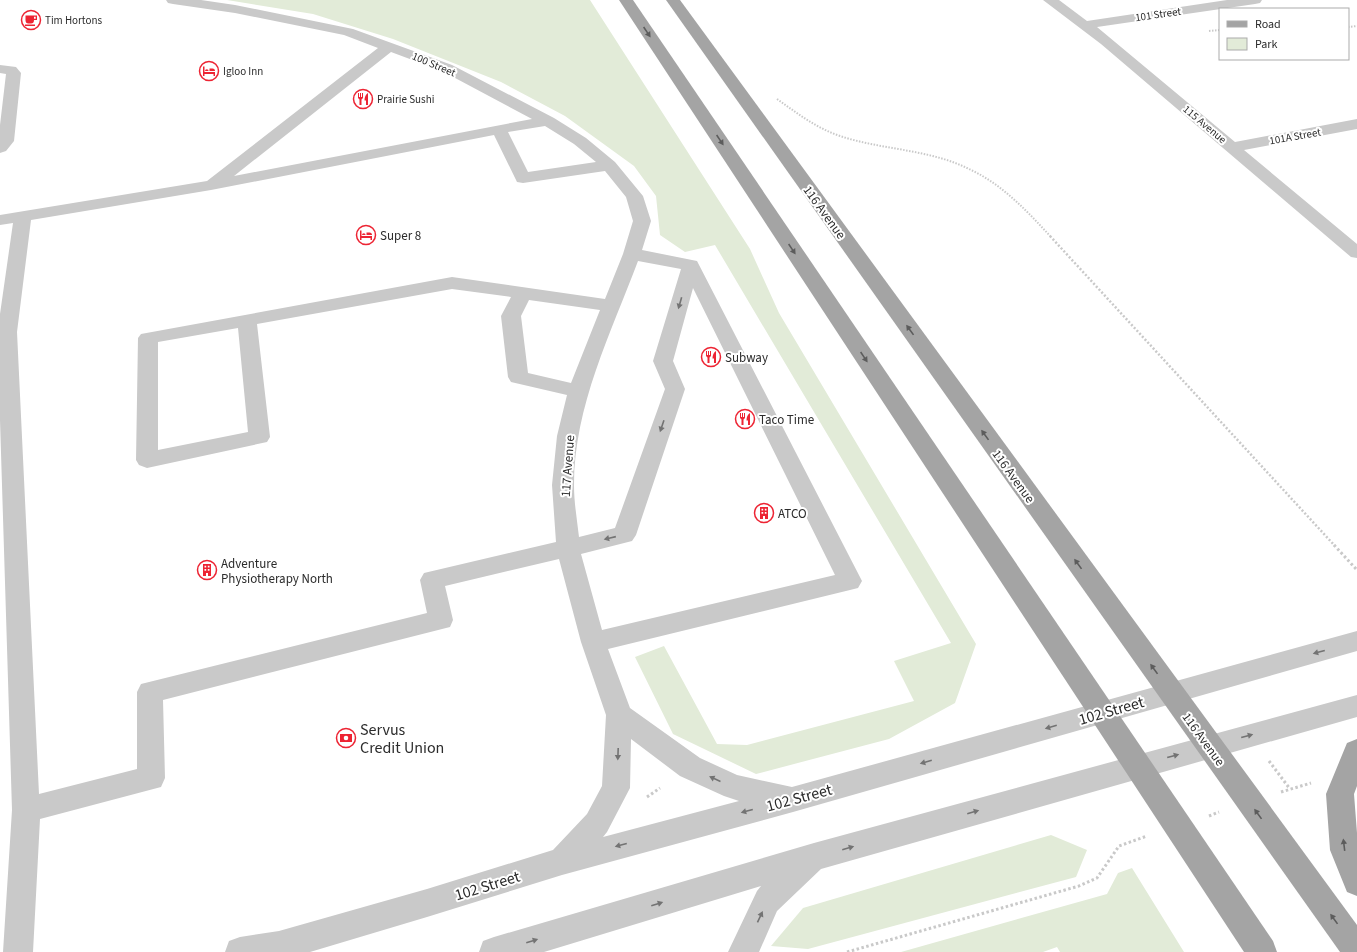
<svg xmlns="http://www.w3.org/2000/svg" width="1357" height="952" font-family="'Source Sans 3',sans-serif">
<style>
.green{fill:#e2ebd8}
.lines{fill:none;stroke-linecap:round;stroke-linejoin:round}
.path-far2{stroke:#c9c9c9;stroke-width:2;stroke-dasharray:1.5 1.5;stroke-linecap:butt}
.path-far1{stroke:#c9c9c9;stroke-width:2.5;stroke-dasharray:2 2;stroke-linecap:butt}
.path{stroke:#c9c9c9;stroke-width:3;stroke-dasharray:2.5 2.5;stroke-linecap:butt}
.minor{fill:#c9c9c9;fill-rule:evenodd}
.major{fill:#a4a4a4;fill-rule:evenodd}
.oneway{fill:#5c5c5c}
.oneway2{fill:#737373}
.labels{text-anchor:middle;stroke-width:4;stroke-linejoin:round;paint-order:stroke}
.far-street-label{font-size:11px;fill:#2c2c2c;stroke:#fff}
.far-poi-label{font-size:11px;fill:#2c2c2c;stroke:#fff;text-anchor:start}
.street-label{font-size:13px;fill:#2c2c2c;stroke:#fff}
.poi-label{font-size:13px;fill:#2c2c2c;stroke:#fff;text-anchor:start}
.near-street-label{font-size:16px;fill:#2c2c2c;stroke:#fff}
.near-poi-label{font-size:16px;fill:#2c2c2c;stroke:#fff;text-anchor:start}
</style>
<rect width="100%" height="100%" fill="#fff"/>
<!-- green -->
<g class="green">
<polygon points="227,0 590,0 750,249 779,313 976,644 955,703 889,739 756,774 673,734 635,657 664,646 717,744 747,745 914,701 894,661 951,643 715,245 685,252 660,235 656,196 634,166 565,116 501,82 393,39 313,14"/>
<polygon points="1051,835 1087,850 1076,877 808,949 771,946 803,908"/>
<polygon points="1132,868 1184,952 1060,952 1057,947 1043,952 901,952 1107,894 1118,873"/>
</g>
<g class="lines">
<!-- path-far2 -->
<g class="path-far2">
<polyline points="1348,27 1357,26"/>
<polyline points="1209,31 1220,30"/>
<path d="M777,99c20,14 39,29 63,37 42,14 89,13 129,33 33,15 58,42 82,68"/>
</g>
<!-- path-far1 -->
<polyline class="path-far1" points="1050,236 1335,546"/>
<!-- path -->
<g class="path">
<polyline points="1334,545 1357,570"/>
<polyline points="1269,761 1290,789"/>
<polyline points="1281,792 1311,783"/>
<polyline points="647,797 660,788"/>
<polyline points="1209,816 1219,812"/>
<polyline points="847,952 1079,886 1097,878 1119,846 1147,836"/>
</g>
<!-- minor -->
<g class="minor">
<path d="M166,0h35l34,5 118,24 99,36 102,53 32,20 29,24 28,34 8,25 -9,29 55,11 165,320 -4,7 -8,2 -242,59 22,59 70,50 37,17 55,12 565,-156v20l-564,161 -231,63 -135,42 -117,35h-85l4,-11 11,-4 39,-6 148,-42 126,-39 34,-36 15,-28 4,-71 -25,-73 -22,-83 -114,27 8,34 -3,7 -287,73 2,78 -4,9 -121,32 -7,133h-30l9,-142 -12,-390v-106l13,-91 -13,2v-10l207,-34 171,-133 -34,-13 -109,-22 -62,-9 -5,-1zM391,52l51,19 90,48 -298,57zM545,126l29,18 22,18 -68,10 -20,-40zM494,135l23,47 6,1 82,-12 21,26 7,24 -10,33 -18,45 -153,-22 -311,57 -3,4 -2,122 3,5 8,3 120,-26 3,-5 -13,-113 195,-35 59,8 -10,19 7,61 3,5 56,13 -10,41 -5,49 4,57 -132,31 -4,7 7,33 -286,71 -4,8v77l-98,25 -22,-462 14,-112 180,-30zM638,261l43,8 -28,92 12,28 -50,139 -36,9c-2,-17 -5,-35 -5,-52 0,-79 37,-152 64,-224zM693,288l142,287 -233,55 -21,-76 51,-13 4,-6 49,-146 -12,-28zM529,300l71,10 -29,73 -43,-10 -7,-57zM238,328l10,104 -90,18v-108zM631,739l49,37 44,20 15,5 -136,36 4,-5 23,-44z"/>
<polygon points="1043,0 1059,0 1087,21 1227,0 1262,0 1260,3 1255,4 1097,27 1235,142 1357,119 1357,129 1244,150 1357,244 1357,258 1351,257 1101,44"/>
<polygon points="0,65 16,67 21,73 14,141 6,151 0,153 0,125 6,74 0,73"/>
<polygon points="1357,695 1357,717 821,869 777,911 759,952 728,952 757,891 761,886 544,952 479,952 483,941 494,937 814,843"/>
</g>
<!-- major -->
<g class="major">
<polygon points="619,0 633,0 1273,941 1277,952 1244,952"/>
<polygon points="666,0 680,0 1357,925 1357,952 1340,952"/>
<polygon points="1357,739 1357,786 1354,794 1357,833 1357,896 1347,892 1330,850 1326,794 1347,743"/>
</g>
</g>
<!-- one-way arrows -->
<defs><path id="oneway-solid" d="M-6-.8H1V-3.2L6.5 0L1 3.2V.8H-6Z"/></defs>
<g class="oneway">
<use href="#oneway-solid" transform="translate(647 32) rotate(56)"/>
<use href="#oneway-solid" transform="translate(720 140) rotate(56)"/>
<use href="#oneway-solid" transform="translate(792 249) rotate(56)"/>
<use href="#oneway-solid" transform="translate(910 330) rotate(-126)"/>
<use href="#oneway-solid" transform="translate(864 357) rotate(56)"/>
<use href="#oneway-solid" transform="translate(985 435) rotate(-126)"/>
<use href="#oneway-solid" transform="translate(1078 564) rotate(-126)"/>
<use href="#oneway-solid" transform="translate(1154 669) rotate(-126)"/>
<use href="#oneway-solid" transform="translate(1258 814) rotate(-126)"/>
<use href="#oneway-solid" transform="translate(1344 845) rotate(-97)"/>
<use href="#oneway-solid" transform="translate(1334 919) rotate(-126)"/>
</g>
<g class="oneway2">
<use href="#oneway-solid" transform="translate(680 303) rotate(106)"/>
<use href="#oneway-solid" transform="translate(662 426) rotate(109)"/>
<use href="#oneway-solid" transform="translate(610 538) rotate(167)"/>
<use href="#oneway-solid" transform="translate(1319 652) rotate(165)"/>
<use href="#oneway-solid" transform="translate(1051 727) rotate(164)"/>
<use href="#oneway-solid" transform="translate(1247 736) rotate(-15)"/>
<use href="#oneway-solid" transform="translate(618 754) rotate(92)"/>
<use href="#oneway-solid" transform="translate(1173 756) rotate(-15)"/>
<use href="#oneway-solid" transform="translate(926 762) rotate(164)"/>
<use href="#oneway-solid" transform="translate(715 779) rotate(-156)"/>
<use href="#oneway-solid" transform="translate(747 811) rotate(165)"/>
<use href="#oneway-solid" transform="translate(973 812) rotate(-16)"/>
<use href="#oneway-solid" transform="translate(621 845) rotate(165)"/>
<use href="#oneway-solid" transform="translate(848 848) rotate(-16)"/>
<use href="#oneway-solid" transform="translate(657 904) rotate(-17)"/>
<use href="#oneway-solid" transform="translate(760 917) rotate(-65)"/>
<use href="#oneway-solid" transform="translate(532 941) rotate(-17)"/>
</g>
<!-- icons -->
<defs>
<symbol id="cafe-ring" viewBox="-11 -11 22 22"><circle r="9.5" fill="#fff" stroke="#ed2433" stroke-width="1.5"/><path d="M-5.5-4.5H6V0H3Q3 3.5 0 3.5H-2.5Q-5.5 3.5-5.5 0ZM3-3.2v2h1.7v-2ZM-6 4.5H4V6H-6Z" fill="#ed2433"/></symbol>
<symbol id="hotel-ring" viewBox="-11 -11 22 22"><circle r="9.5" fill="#fff" stroke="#ed2433" stroke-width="1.5"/><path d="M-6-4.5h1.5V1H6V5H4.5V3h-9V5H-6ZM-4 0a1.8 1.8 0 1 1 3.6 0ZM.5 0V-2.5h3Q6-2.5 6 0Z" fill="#ed2433"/></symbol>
<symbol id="restaurant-ring" viewBox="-11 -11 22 22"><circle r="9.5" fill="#fff" stroke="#ed2433" stroke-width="1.5"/><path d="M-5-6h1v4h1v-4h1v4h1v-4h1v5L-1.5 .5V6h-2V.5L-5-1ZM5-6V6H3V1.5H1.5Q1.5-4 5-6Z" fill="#ed2433"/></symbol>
<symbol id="building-ring" viewBox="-11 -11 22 22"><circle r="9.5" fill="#fff" stroke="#ed2433" stroke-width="1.5"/><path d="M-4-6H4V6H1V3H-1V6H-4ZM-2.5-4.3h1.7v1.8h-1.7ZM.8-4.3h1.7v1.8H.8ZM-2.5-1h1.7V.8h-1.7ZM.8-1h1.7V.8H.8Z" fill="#ed2433"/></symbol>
<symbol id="bank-ring" viewBox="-11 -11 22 22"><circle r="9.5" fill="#fff" stroke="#ed2433" stroke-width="1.5"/><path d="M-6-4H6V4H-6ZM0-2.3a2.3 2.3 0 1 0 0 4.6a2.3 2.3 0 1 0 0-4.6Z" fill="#ed2433"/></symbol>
</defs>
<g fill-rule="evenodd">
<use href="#cafe-ring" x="20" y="9" width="22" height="22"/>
<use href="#hotel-ring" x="198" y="60" width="22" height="22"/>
<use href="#restaurant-ring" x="352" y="88" width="22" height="22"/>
<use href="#hotel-ring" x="355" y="224" width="22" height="22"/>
<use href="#restaurant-ring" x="700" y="346" width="22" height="22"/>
<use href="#restaurant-ring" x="734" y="408" width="22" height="22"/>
<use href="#building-ring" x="753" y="502" width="22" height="22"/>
<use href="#building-ring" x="196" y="559" width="22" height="22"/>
<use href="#bank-ring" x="335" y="727" width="22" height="22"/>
</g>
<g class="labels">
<!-- far-street labels -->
<g class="far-street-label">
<text transform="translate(1158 14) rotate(-8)" y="4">101 Street</text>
<text transform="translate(434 64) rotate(23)" y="4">100 Street</text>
<text transform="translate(1205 124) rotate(40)" y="4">115 Avenue</text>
<text transform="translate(1295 136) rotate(-10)" y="4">101A Street</text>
</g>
<!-- far-poi labels -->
<g class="far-poi-label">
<text x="45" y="24">Tim Hortons</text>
<text x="223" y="75">Igloo Inn</text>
<text x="377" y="103">Prairie Sushi</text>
</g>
<!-- street labels -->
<g class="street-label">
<text transform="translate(825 212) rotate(54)" y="5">116 Avenue</text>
<text transform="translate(567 466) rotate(-86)" y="5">117 Avenue</text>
<text transform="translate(1014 476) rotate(54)" y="5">116 Avenue</text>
<text transform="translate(1204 739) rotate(54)" y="5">116 Avenue</text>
</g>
<!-- poi labels -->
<g class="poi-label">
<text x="380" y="240">Super 8</text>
<text x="725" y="362">Subway</text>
<text x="759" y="424">Taco Time</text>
<text x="778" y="518">ATCO</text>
<text x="221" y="568">Adventure<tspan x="221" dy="15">Physiotherapy North</tspan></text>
</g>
<!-- near-street labels -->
<g class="near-street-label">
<text transform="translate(1111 710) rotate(-16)" y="6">102 Street</text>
<text transform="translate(799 797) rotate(-15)" y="6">102 Street</text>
<text transform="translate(487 885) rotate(-17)" y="6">102 Street</text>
</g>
<!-- near-poi labels -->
<g class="near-poi-label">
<text x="360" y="735">Servus<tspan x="360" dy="18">Credit Union</tspan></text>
</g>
</g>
<!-- legend -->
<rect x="1219" y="8" width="130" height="52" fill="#ffffff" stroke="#ababab"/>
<rect x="1227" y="21" width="20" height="6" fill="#a4a4a4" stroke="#ababab"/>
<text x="1255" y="28" font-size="12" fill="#2c2c2c">Road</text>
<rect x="1227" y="38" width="20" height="12" fill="#e2ebd8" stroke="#ababab"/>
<text x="1255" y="48" font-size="12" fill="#2c2c2c">Park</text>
</svg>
